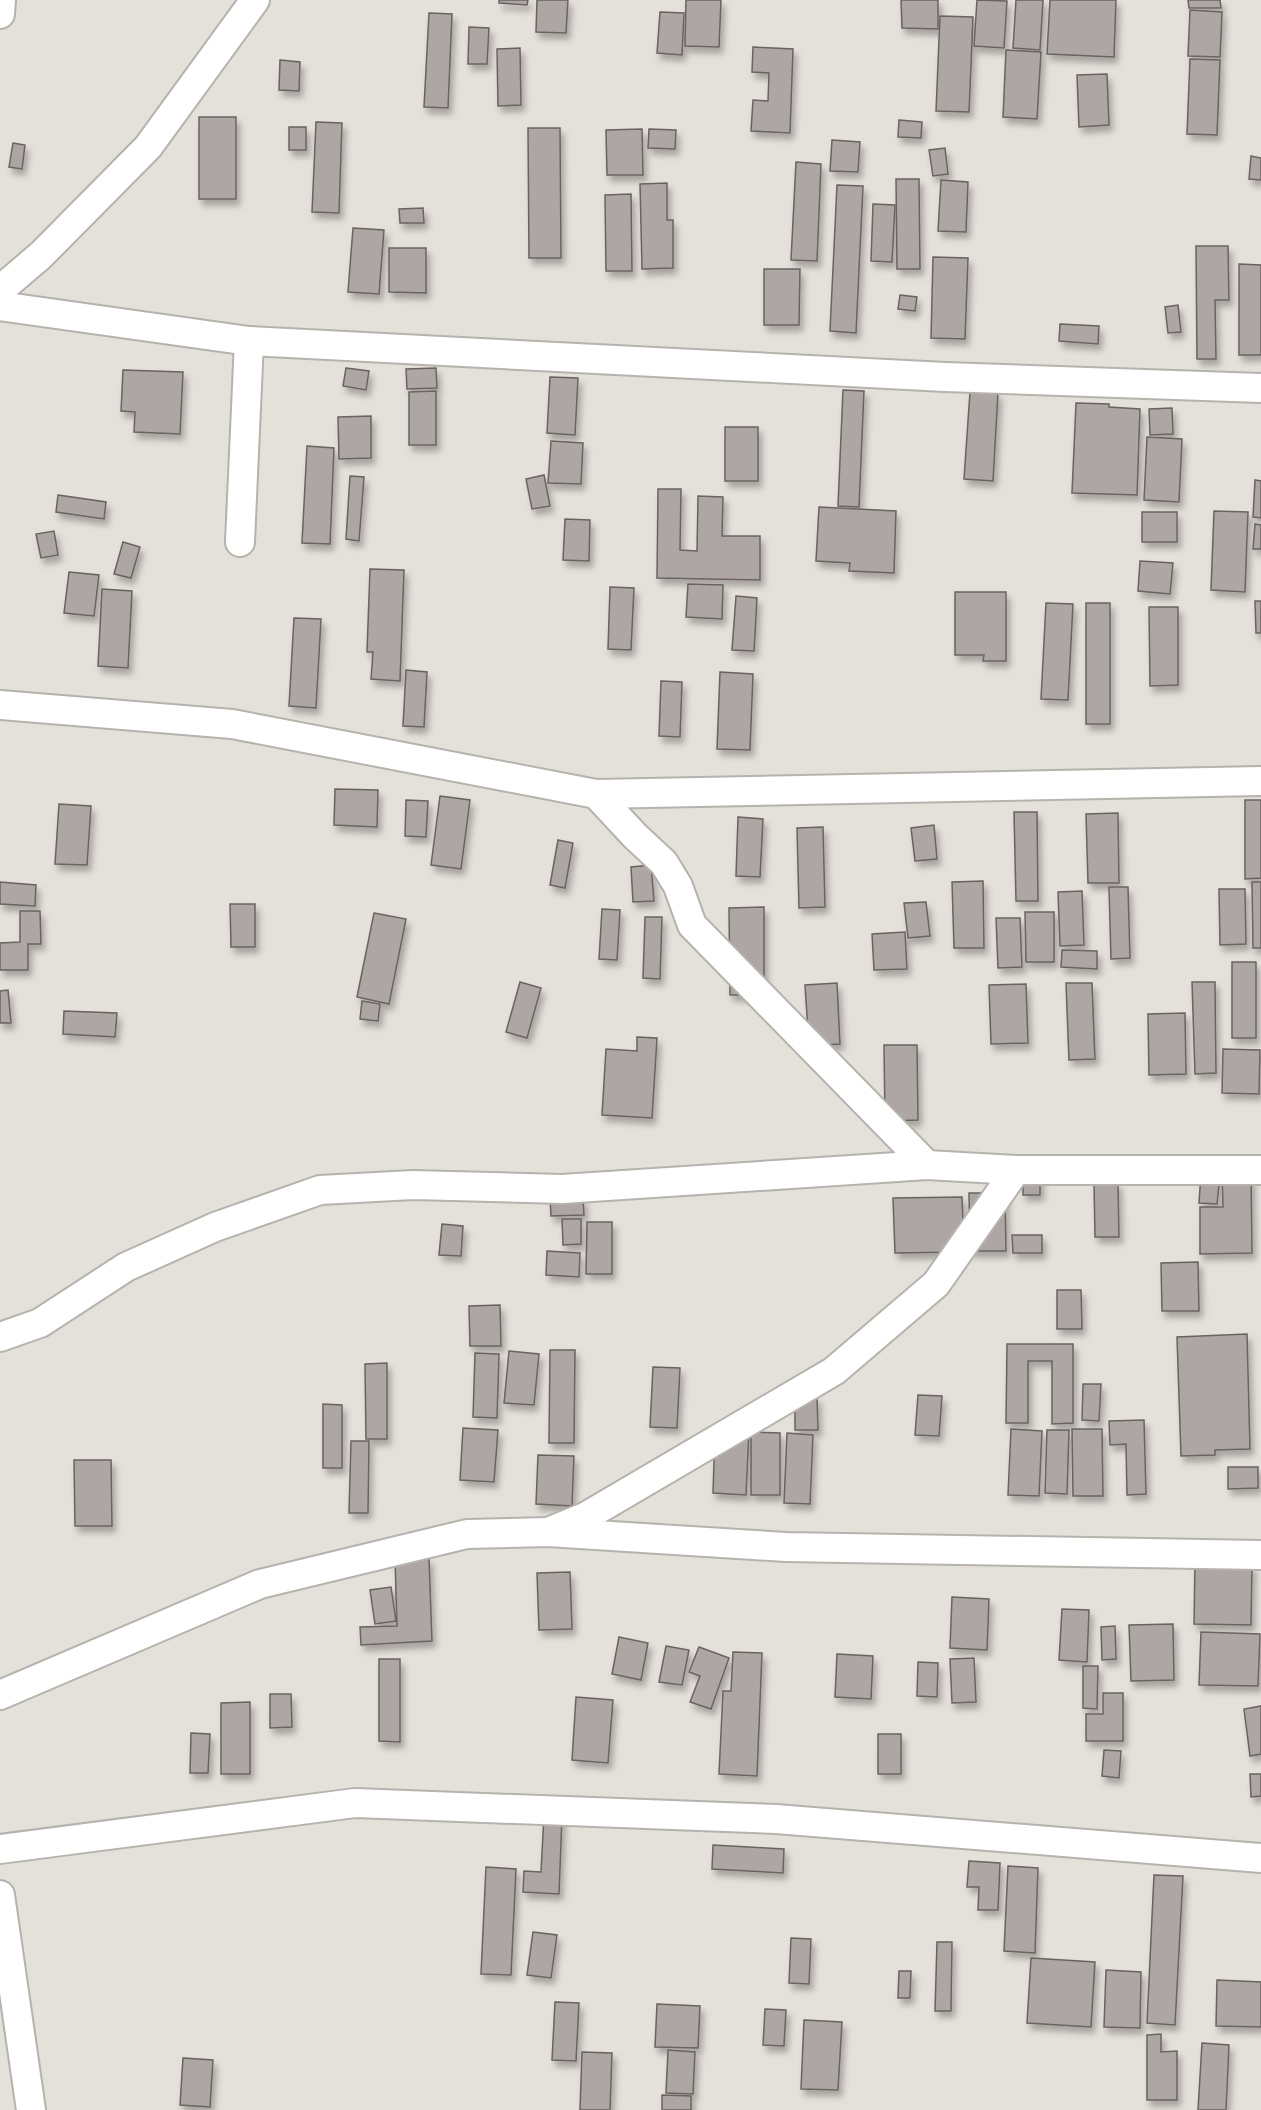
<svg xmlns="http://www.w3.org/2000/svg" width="1261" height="2110" font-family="'IBM Plex Sans',sans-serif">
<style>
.building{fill:#aea6a4;stroke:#6a6361;stroke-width:1.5;filter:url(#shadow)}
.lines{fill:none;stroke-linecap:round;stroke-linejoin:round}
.minor-casing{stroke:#b6b2ac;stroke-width:32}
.minor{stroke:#fff;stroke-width:28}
</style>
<defs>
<filter id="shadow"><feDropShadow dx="3.5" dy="6" stdDeviation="3" flood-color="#0004"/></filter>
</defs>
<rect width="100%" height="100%" fill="#e4e0da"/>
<!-- building -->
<g class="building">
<polygon points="499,0 528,0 527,5 499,3"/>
<polygon points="537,0 568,0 566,33 536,32"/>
<polygon points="686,0 721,0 719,47 685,46"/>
<polygon points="901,0 938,0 938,29 902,28"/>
<polygon points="977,0 1007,1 1004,48 974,46"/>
<polygon points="1016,0 1043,0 1040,50 1013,48"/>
<polygon points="1050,0 1116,0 1114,57 1047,54"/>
<polygon points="1188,0 1220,0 1221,8 1189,8"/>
<polygon points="1190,10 1222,12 1220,57 1188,56"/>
<polygon points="660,12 684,13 682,55 657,53"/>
<polygon points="429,13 452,14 448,108 424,107"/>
<polygon points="940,16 973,17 969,112 936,111"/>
<polygon points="469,27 489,28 487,64 468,64"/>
<polygon points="753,47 793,49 790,133 751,131 753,100 768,101 769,73 752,72"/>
<polygon points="520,48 521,105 498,106 497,49"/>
<polygon points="1006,50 1041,52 1037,119 1003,117"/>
<polygon points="1190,59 1220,60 1217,135 1187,134"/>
<polygon points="280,60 300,62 299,91 279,90"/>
<polygon points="1107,74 1109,125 1079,127 1077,75"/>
<rect x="199" y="117" width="37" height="82"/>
<polygon points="899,120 922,122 921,138 898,137"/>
<polygon points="316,122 342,123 339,213 312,212"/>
<rect x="289" y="127" width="17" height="23"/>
<polygon points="528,128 560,128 561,258 529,258"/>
<polygon points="642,129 643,175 607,175 606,130"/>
<polygon points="649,129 676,130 675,149 648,148"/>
<polygon points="832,140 860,142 858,172 830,171"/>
<polygon points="13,143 25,145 22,169 9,167"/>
<polygon points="945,148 948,174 933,176 929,150"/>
<polygon points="1251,156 1261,158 1261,180 1249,179"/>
<polygon points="796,162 821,164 817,261 791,260"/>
<polygon points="896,179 919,179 920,269 897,269"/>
<polygon points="941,180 968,182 966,232 938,231"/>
<polygon points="667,183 667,220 673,220 673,268 642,269 640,184"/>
<polygon points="837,185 863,186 856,333 830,331"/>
<polygon points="631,194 632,271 606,271 605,195"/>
<polygon points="873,204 895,205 892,262 871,261"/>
<polygon points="423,208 424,223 400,223 399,209"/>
<polygon points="353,228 384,230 379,294 348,292"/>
<polygon points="1196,246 1228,246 1229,300 1215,300 1216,359 1197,359"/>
<polygon points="389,248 426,248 426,293 389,292"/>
<polygon points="933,257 968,258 965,339 931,338"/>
<polygon points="1239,264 1261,265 1261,355 1239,355"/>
<polygon points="764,269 800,269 799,325 764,325"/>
<polygon points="900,295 917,297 915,311 898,309"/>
<polygon points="1178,305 1181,332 1168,333 1165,307"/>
<polygon points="1060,324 1099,326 1098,344 1059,341"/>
<polygon points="346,368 369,371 366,390 343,386"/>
<polygon points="436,368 437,388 407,389 406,369"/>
<polygon points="123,370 183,372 180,434 134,432 135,412 121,411"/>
<polygon points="550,377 578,378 575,435 547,433"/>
<polygon points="843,390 864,391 859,507 838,506"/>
<polygon points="436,391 436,445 409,445 409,392"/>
<polygon points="970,392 998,393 993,481 964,479"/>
<polygon points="1076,403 1109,404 1109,407 1140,409 1137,495 1072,493"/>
<polygon points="1172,408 1173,434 1150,435 1149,409"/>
<polygon points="371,416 371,458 339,459 338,417"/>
<rect x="725" y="427" width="33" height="54"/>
<polygon points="1147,437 1182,439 1179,502 1144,500"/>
<polygon points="551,441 583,443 581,484 548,483"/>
<polygon points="307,446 334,448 330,544 302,543"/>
<polygon points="544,475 550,506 532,509 526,479"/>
<polygon points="350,476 364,477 359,541 346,539"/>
<polygon points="1255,480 1261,481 1261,518 1253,517"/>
<polygon points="658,489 681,489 680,550 697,551 698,496 723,497 722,536 760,536 760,580 657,578"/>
<polygon points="58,495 106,502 104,519 56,512"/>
<polygon points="819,507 896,511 894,573 849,571 850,563 816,561"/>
<polygon points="1214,511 1248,512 1245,592 1211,590"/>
<rect x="1142" y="512" width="35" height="30"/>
<polygon points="565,519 590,520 589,561 563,560"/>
<polygon points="1255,524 1261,525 1261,549 1253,549"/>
<polygon points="54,531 58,555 41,558 36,534"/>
<polygon points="123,542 140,547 131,578 114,574"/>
<polygon points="1140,561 1173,563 1170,594 1138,591"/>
<polygon points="370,569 404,570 400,681 371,679 373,652 367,652"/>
<polygon points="69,572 99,575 94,616 64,613"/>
<polygon points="688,584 723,585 722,619 686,617"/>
<polygon points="610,587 634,588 631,650 608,649"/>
<polygon points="102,589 132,591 128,668 98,666"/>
<polygon points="955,592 1006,592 1006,661 983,661 984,655 955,655"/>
<polygon points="736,596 757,598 754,651 732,650"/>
<polygon points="1255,601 1261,601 1261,633 1256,633"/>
<polygon points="1046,603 1073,604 1068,700 1041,699"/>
<rect x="1086" y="603" width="24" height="121"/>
<polygon points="1149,607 1178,607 1178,685 1150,686"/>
<polygon points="294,618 321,619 316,708 289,706"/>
<polygon points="406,670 427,672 424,727 403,726"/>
<polygon points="720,672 753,674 750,750 717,749"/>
<polygon points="661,681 682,682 680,737 659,736"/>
<polygon points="335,789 378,790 377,827 334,825"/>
<polygon points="440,796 470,800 461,869 431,865"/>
<polygon points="406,800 428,801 426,837 405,836"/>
<polygon points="1245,800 1261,800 1261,878 1245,879"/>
<polygon points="59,804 91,806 87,865 55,864"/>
<polygon points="1014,812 1037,812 1038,901 1016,901"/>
<polygon points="1118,813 1119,883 1088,883 1086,814"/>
<polygon points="738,817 763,819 760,877 736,876"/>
<polygon points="934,825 937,859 915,861 911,828"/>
<polygon points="823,827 825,907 799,908 797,828"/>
<polygon points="558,840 573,843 565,888 550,885"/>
<polygon points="651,865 654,901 633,902 631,867"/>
<polygon points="983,881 984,948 954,948 952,882"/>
<polygon points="0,882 36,885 35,906 0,904"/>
<polygon points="1252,882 1261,882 1261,948 1253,948"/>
<polygon points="1109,887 1128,887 1130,958 1111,959"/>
<polygon points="1219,889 1245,889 1246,944 1220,945"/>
<polygon points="1082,891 1084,945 1060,946 1058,892"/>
<polygon points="926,902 930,936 908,938 904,903"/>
<polygon points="230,904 255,904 255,947 231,947"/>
<polygon points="764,907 764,995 730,995 729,908"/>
<polygon points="602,909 620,910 617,960 599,959"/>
<polygon points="20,911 40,911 41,944 28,944 28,970 0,970 0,943 20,942"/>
<polygon points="1025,912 1054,912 1054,962 1026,962"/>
<polygon points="374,913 406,919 389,1004 357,997"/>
<polygon points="645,917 662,917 660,979 643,978"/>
<polygon points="996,918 1020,918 1022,967 998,968"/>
<polygon points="905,932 907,969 874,970 872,934"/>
<polygon points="1062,950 1097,951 1097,969 1061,967"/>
<rect x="1232" y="962" width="24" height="76"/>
<polygon points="520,982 541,988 527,1038 506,1032"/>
<polygon points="1192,982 1215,982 1216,1073 1195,1074"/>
<polygon points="837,983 840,1044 809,1046 805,985"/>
<polygon points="1066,983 1092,983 1095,1059 1069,1060"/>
<polygon points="1026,984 1028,1043 991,1044 989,985"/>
<polygon points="8,990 11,1023 0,1023 0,991"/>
<polygon points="362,1001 380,1004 378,1021 360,1019"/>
<polygon points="64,1011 117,1013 115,1037 63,1034"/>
<polygon points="1185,1013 1186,1074 1149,1075 1148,1014"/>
<polygon points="637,1037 657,1038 652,1118 602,1115 606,1049 637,1051"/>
<polygon points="884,1045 917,1045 918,1120 885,1121"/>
<polygon points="1223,1049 1260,1050 1259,1094 1222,1093"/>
<polygon points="1251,1171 1252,1253 1200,1254 1200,1207 1223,1207 1222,1172"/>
<polygon points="1201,1173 1220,1175 1217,1204 1199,1203"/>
<rect x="1023" y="1174" width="17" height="21"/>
<polygon points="1094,1183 1118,1183 1119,1237 1095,1237"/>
<polygon points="969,1193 1005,1193 1006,1251 970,1251"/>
<polygon points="962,1197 964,1252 895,1253 893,1198"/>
<polygon points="550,1198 583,1198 584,1215 551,1216"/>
<polygon points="562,1219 581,1219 581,1244 563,1245"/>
<polygon points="587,1222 612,1222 612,1274 586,1274"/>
<polygon points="442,1224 463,1226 461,1256 439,1255"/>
<polygon points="1012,1235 1042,1235 1042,1253 1013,1253"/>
<polygon points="547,1251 580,1253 579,1277 546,1275"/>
<polygon points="1198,1262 1199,1311 1162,1311 1161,1263"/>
<polygon points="1057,1290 1081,1290 1082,1329 1057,1329"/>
<polygon points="500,1305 501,1346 470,1346 469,1306"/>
<polygon points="1247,1334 1250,1449 1215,1450 1215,1455 1181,1456 1177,1337"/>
<polygon points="1007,1344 1073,1344 1073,1423 1052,1424 1052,1361 1028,1361 1028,1423 1006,1423"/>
<polygon points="550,1350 575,1350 574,1443 549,1443"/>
<polygon points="509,1351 539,1354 534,1405 504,1403"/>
<polygon points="475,1353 499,1354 497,1418 473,1417"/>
<polygon points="387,1363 387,1439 366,1439 365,1364"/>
<polygon points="653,1367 680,1368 677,1428 650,1427"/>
<polygon points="1083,1384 1101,1384 1099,1421 1082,1420"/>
<polygon points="918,1395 942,1396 939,1436 915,1435"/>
<polygon points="817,1397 818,1430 795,1430 795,1398"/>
<polygon points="323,1404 342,1405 342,1468 323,1468"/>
<polygon points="1144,1420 1146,1494 1127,1495 1126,1444 1110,1445 1109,1421"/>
<polygon points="463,1428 498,1430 494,1482 460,1480"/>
<polygon points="1011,1429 1042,1431 1039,1496 1008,1495"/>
<polygon points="1072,1429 1102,1429 1103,1496 1073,1496"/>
<polygon points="715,1430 749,1431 746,1495 713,1493"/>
<polygon points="1047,1430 1069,1430 1067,1494 1045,1493"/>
<polygon points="751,1432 780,1433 780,1495 751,1495"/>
<polygon points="787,1433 813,1435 810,1504 784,1503"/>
<polygon points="351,1441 369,1441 368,1513 349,1513"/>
<polygon points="538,1455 574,1456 572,1506 536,1504"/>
<polygon points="74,1460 111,1460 112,1526 75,1526"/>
<polygon points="1228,1467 1258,1467 1258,1488 1228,1489"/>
<polygon points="429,1558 432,1641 361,1645 360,1627 397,1626 395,1559"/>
<polygon points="1195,1564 1252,1565 1251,1625 1194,1624"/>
<polygon points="570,1572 572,1629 539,1630 537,1573"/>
<polygon points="391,1587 396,1621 375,1624 370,1590"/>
<polygon points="952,1597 989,1599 987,1650 950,1648"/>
<polygon points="1062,1609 1089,1610 1087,1662 1059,1660"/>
<polygon points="1173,1624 1174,1680 1131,1681 1129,1625"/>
<polygon points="1115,1626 1116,1659 1102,1660 1101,1627"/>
<polygon points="1201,1632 1260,1634 1258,1686 1199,1685"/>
<polygon points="619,1637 648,1643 641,1680 612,1674"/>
<polygon points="666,1646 689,1650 682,1685 659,1682"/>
<polygon points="699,1647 729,1658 711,1709 690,1702 700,1676 689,1672"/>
<polygon points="733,1652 762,1653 757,1776 719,1774 723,1691 731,1691"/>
<polygon points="837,1654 873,1656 871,1699 835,1697"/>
<polygon points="974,1658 976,1702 952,1703 950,1659"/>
<polygon points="379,1659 400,1659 400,1742 379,1741"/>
<polygon points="918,1662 938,1663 937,1697 917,1696"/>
<polygon points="1083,1666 1098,1666 1097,1709 1083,1708"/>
<polygon points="1103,1693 1123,1693 1123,1741 1086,1741 1086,1714 1103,1714"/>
<polygon points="270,1694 291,1694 292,1727 270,1728"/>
<polygon points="576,1697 613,1700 608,1763 572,1760"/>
<polygon points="250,1702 250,1774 221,1774 221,1703"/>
<polygon points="1261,1706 1261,1754 1250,1756 1244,1709"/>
<polygon points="191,1733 210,1734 208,1773 190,1773"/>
<rect x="878" y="1734" width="23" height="40"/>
<polygon points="1104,1750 1121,1751 1119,1778 1102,1776"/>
<polygon points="1250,1774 1261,1774 1261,1796 1251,1797"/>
<polygon points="544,1815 562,1816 559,1894 523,1892 524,1871 541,1872"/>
<polygon points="713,1845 784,1849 783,1873 712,1869"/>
<polygon points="969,1861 1000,1863 998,1910 978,1910 979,1887 967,1887"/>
<polygon points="1008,1866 1038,1868 1035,1953 1004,1951"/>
<polygon points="486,1867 516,1869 511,1975 481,1974"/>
<polygon points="1154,1875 1183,1876 1175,2025 1147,2023"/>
<polygon points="533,1932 557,1935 551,1978 527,1975"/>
<polygon points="791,1938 811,1939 809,1984 789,1983"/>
<polygon points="937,1942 952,1942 951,2011 935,2011"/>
<polygon points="1031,1958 1095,1962 1091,2027 1027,2023"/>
<polygon points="1106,1970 1141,1972 1140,2028 1104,2027"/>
<polygon points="899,1971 911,1971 910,1998 898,1998"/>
<polygon points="1217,1980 1261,1982 1261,2027 1216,2026"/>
<polygon points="555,2002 579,2003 576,2061 552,2060"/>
<polygon points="657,2004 700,2006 698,2048 655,2047"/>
<polygon points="765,2009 786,2010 784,2046 763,2045"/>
<polygon points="804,2020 842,2022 838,2090 801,2089"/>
<polygon points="1161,2034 1161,2052 1177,2051 1177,2100 1147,2100 1147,2035"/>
<polygon points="1202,2043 1229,2045 1226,2110 1198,2110"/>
<polygon points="668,2050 695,2052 693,2094 666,2093"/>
<polygon points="582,2052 612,2053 610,2110 580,2110"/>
<polygon points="183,2058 213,2060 210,2107 180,2105"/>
<polygon points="662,2095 691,2096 691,2110 662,2110"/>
</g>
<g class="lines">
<defs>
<g id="minor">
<polyline points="0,14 1,0"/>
<polyline points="0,290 41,255 148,147 255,0"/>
<polyline points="0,306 249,341 945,377 1261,388"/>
<polyline points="240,542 249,341"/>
<polyline points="0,705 232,724 596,794 1261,781"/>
<polyline points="596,794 635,836 664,863 678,886 692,925 927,1165"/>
<polyline points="0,1337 40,1323 126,1267 215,1227 320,1190 413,1185 562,1189 927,1165 1016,1170 1261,1170"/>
<polyline points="553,1530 585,1517 834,1371 936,1284 1016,1170"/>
<polyline points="0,1695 260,1584 467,1534 548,1532 786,1547 1261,1555"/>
<polyline points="0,1849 355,1803 776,1819 1261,1858"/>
<polyline points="0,1895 31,2110"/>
</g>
</defs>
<!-- minor casing -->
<use href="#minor" class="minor-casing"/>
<!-- minor -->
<use href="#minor" class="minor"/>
</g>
</svg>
